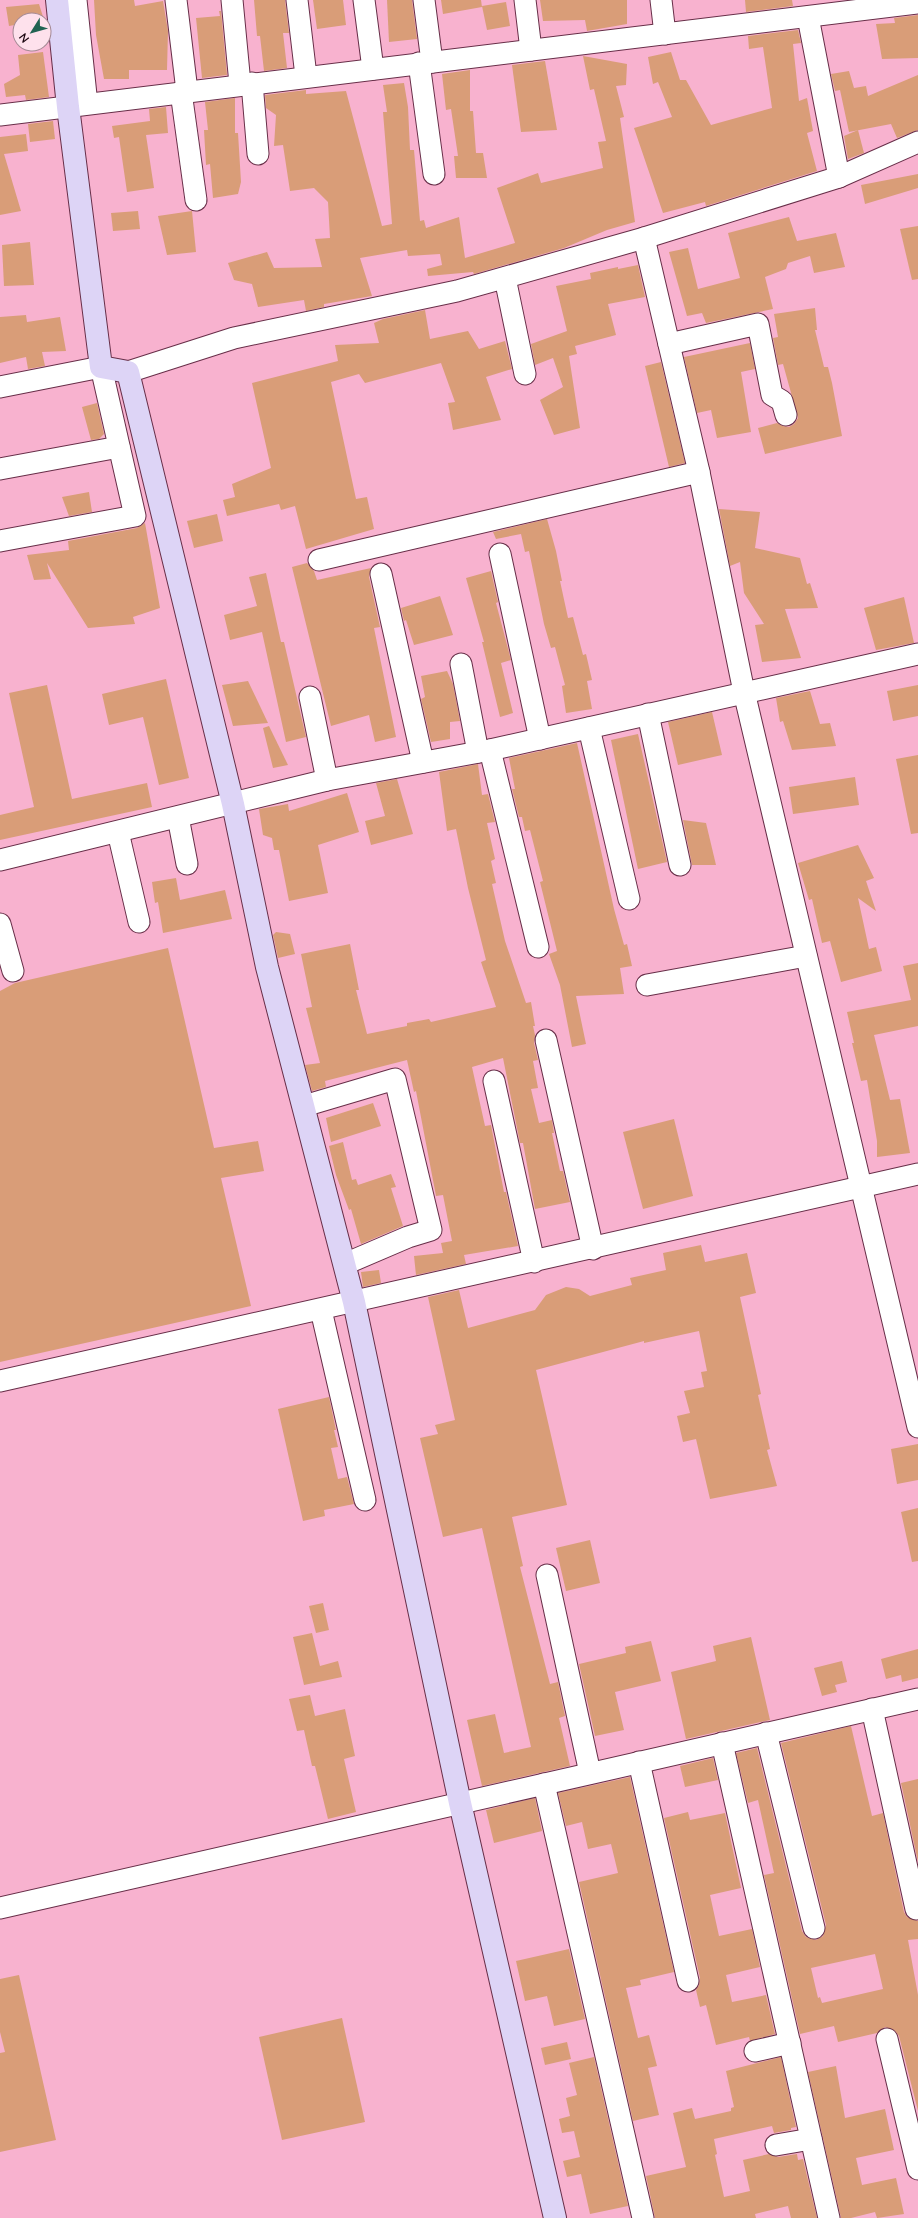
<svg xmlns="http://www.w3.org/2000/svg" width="918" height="2218" font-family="Lato,sans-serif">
  <rect width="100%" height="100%" fill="#f8b2cf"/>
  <!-- building -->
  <g fill="#d99d78" fill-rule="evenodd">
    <polygon points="94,0 134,0 135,6 163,1 168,31 167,70 129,70 129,79 104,79 96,35"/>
    <polygon points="254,0 285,0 289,33 283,33 287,68 264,71 260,36 257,36"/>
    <polygon points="313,0 343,0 346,25 317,29"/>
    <polygon points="387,0 412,0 417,39 389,42"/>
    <polygon points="441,0 481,0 482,7 443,14"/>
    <polygon points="540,0 627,0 627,24 587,31 585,20 543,21"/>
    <polygon points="745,0 792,0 793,6 746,12"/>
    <polygon points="506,2 510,26 487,30 482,6"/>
    <polygon points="39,4 44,20 20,20 20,24 9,26 6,7"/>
    <polygon points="219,11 221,11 227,75 202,78 196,18 220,16"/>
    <polygon points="918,15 918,58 882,59 876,24 895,23 894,18"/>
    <polygon points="798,30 801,43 793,44 799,101 807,98 813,131 807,133 817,171 706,206 705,202 663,213 634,128 672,117 658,82 653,84 648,57 671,52 680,80 686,80 711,125 772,108 763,47 749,49 748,36"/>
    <polygon points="43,52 49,97 26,100 25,95 6,97 4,84 20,75 18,55"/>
    <polygon points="583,56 627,64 626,85 616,86 624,117 620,118 635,222 607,230 564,248 474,274 473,272 428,276 427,269 442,265 440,254 408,256 407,250 360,258 372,296 324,304 324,307 306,311 304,300 258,307 252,284 234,280 228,263 267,252 274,268 322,267 315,239 330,238 328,202 314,188 290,191 283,145 274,146 276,115 266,108 265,95 306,90 306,94 346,91 382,226 392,224 383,112 387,112 383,85 404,83 408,107 410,150 414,150 420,221 424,220 426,228 459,217 465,258 515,243 497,188 538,173 541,183 603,168 598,142 606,141 594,89 590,90"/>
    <polygon points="545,61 557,130 521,132 512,65"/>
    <polygon points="470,70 470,111 473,111 476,153 483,153 487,178 456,178 454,156 458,156 451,109 446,110 442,74"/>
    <polygon points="849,71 854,88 866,86 868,96 918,75 918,130 897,138 891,124 849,132 840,90 835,91 831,74"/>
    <polygon points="235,98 235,133 238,133 241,182 238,194 213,198 210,164 206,165 204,130 208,130 205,102"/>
    <polygon points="166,107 168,133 146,135 154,188 127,192 119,137 114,138 112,126 150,121 149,109"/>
    <polygon points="53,121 55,139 30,142 28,124"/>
    <polygon points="858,130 864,153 848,159 844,136"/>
    <polygon points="26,134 28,151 4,154 21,211 0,215 0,137"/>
    <polygon points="918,174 918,188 865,204 861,185"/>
    <polygon points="138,211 140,229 113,231 111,213"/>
    <polygon points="192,211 196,252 167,255 158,216"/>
    <polygon points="789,217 797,241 836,233 845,267 814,273 810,256 788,263 786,269 765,277 773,309 706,323 702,313 687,316 669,252 688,248 698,289 740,278 728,233"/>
    <polygon points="918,226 918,279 912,280 900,229"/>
    <polygon points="30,242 34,285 4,286 2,245"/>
    <polygon points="638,265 645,297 608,304 616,335 575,346 577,354 569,356 580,428 554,435 540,400 563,387 553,358 535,365 531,344 567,331 556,286 591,279 590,273 618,267 618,269"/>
    <polygon points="815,308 817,330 815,330 824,367 828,367 832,383 842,436 765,454 758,428 777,423 783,426 789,427 794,424 798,418 783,364 778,365 773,338 778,337 774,314"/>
    <polygon points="425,310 430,339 468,331 479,349 505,341 512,369 486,377 501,420 453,430 448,403 455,402 441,363 365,383 359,374 331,382 356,499 367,497 374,529 306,549 295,506 281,510 279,504 227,516 223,500 235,497 232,484 271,468 252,383 338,361 335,345 379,343 374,323 383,319"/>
    <polygon points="26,315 27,322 60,317 66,351 42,352 45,366 28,369 26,357 0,363 0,317"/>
    <polygon points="750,343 755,369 741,372 751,432 717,438 711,410 697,413 684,357"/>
    <polygon points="661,362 685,463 669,467 645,366"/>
    <polygon points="97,403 104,434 99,439 91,440 82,407"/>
    <polygon points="89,492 92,512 69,516 62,497"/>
    <polygon points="719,509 760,512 755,548 800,558 807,584 810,583 818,608 785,609 801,658 762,662 755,625 764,624 744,593 740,562 730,566"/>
    <polygon points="217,514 223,541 194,548 187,521"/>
    <polygon points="547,519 556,551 562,581 560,581 568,618 573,617 583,655 586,654 592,680 587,681 592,709 566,713 562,686 565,685 555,647 551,648 544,624 529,551 525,552 521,534 496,539 493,532"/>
    <polygon points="145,523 160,608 133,617 135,624 88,628 47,563 51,579 34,580 27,555 69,550 68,541 137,528"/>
    <polygon points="307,563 314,571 317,580 371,568 369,577 380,627 374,628 396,737 375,742 369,715 331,726 292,567"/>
    <polygon points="491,571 498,602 496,603 511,660 501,663 513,713 500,717 482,642 484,642 466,578"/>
    <polygon points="266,573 281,642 284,642 306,737 286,742 262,632 230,640 224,615 257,606 249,577"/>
    <polygon points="440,596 453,635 414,645 406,620 404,621 401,608"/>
    <polygon points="904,597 914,643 876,650 864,608"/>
    <polygon points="447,671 453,684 460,721 450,722 450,739 431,742 421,699 425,697 421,676"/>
    <polygon points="166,679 189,778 159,785 143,717 109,725 102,694"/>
    <polygon points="248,681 268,723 233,726 222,685"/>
    <polygon points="47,685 72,799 147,783 152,807 0,840 0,815 34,807 9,693"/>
    <polygon points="918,685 918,716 893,721 887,691"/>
    <polygon points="810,691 820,724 830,723 836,746 792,750 783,721 780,722 776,698"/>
    <polygon points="712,712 722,755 678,765 668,722"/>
    <polygon points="269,726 288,765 273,768 263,728"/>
    <polygon points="638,734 667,862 638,869 611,740"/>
    <polygon points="577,743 614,909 624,945 627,944 632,966 620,968 624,994 576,996 586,1044 572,1047 560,985 549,954 557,951 540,882 543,881 530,830 525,831 522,817 519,817 512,789 515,789 509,758"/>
    <polygon points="918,755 918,833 911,834 896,759"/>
    <polygon points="478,764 482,795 488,794 495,822 487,823 495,859 491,861 496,883 492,884 505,941 526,1003 531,1002 535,1026 533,1026 535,1035 534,1043 538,1060 533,1061 538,1088 531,1089 539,1123 552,1120 554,1133 552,1133 560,1171 563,1171 570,1202 535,1209 523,1143 520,1143 503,1058 472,1067 485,1126 491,1125 504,1192 506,1192 518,1246 464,1255 466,1264 416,1275 414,1256 443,1253 441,1243 452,1241 443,1195 436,1196 416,1091 414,1092 407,1060 325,1081 326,1087 312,1091 305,1065 320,1063 306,1008 312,1007 301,954 350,944 359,990 356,990 367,1034 407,1026 407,1023 429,1019 431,1022 496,1007 481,962 486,960 468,888 456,829 447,831 439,772"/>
    <polygon points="855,777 859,805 793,814 789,787"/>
    <polygon points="397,779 413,834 371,845 365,821 385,816 376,783"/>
    <polygon points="347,793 359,832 318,845 328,893 289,901 279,850 274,850 272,838 263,835 259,809 288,804 289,811"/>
    <polygon points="683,820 706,823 716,865 692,865"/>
    <polygon points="858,845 874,878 866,881 876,911 858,898 869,949 876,947 882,971 841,982 830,941 822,943 812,899 809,900 798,863"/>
    <polygon points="176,878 180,900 225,890 232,919 163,933 158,902 155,903 152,882"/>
    <polygon points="276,932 290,934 295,954 278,958 273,935"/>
    <polygon points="168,948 214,1148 258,1141 264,1171 221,1178 251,1306 0,1362 0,991 15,983"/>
    <polygon points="918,963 918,1026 874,1035 890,1100 900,1099 910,1153 877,1157 877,1141 867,1080 861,1081 852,1043 854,1043 847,1012 911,1000 903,966"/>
    <polygon points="373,1103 381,1126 331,1142 326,1118"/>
    <polygon points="674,1119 693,1196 643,1209 623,1132"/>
    <polygon points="343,1142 352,1180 356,1179 358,1185 391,1174 396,1187 391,1188 403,1226 361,1244 351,1209 349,1210 336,1175 329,1146"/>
    <polygon points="701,1245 705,1262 747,1253 756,1293 740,1297 761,1394 758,1395 770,1449 767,1450 777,1486 710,1499 696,1439 683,1442 677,1416 690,1413 684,1391 704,1387 701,1372 707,1371 699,1331 644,1343 644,1341 536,1370 567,1505 512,1517 523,1566 520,1567 550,1684 558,1682 565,1716 559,1718 570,1766 482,1786 467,1720 495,1714 504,1753 531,1747 482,1528 443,1537 420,1438 438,1434 435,1425 455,1420 428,1297 459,1290 468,1328 535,1310 546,1295 566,1287 579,1289 590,1296 632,1285 630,1278 666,1270 663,1253"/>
    <polygon points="379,1270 381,1283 363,1287 361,1272"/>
    <polygon points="329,1397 336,1430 334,1430 338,1447 331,1448 338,1479 347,1477 354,1504 324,1510 325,1516 303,1521 278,1409"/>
    <polygon points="918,1444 918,1480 897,1484 891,1449"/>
    <polygon points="918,1508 918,1561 912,1562 901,1512"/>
    <polygon points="590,1540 600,1583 566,1591 556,1548"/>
    <polygon points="323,1603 329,1630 316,1633 309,1606"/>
    <polygon points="312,1633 320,1666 338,1661 342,1677 304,1685 293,1637"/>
    <polygon points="751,1637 770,1720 686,1739 671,1672 716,1661 713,1646"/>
    <polygon points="651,1641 661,1681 615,1692 624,1730 595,1736 579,1664 626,1653 625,1647"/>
    <polygon points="918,1649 918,1678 902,1682 901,1675 886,1679 881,1659"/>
    <polygon points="842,1661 847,1682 835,1685 837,1692 822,1696 814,1668"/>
    <polygon points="310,1695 315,1716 345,1709 355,1756 344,1759 356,1812 328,1819 315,1766 312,1766 304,1730 297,1731 289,1699"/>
    <path d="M851,1726l21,90 11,-3 21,99 3,5 11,4v18l-10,1 10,55v116l-19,-75 -4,-5 -10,-4 -8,6 -39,9 -4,-16 -34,8 -36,-159 10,-2 -16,-73 -10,3 -12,-50 21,-5 45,183 4,6 10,3 7,-4 3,-11 -45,-182zM875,1954l8,35 -61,14 -2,-6 -2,1 -7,-30z"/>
    <polygon points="713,1758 718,1780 685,1787 680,1766"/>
    <polygon points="630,1777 674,1972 640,1980 641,1985 626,1988 638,2038 649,2035 657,2066 648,2068 659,2115 633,2121 579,1882 618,1873 611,1844 588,1849 582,1822 566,1826 558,1793"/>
    <polygon points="918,1779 918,1862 901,1783"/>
    <polygon points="535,1798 542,1831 494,1843 486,1810"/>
    <polygon points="688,1812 690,1820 725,1813 741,1888 710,1895 719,1936 752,1929 760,1967 726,1975 732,2002 766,1995 775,2034 750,2041 749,2037 716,2045 706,2005 700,2007 696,1990 699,1985 700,1978 664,1818"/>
    <polygon points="569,1949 585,2019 554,2026 547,1996 525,2001 516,1961"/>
    <polygon points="19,1975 56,2140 0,2152 0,2053 5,2052 0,2032 0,1979"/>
    <polygon points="342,2018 365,2122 282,2140 259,2037"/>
    <polygon points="567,2042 571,2059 545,2065 541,2048"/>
    <polygon points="594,2057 628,2206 590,2214 581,2174 567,2177 563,2161 580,2157 574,2131 562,2133 559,2119 570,2116 566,2098 577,2095 569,2063"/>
    <polygon points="781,2057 796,2127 791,2128 791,2130 774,2133 772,2126 714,2139 717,2154 715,2155 724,2197 750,2191 743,2160 769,2154 778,2157 797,2154 798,2160 803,2159 817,2218 791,2218 788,2206 755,2214 756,2218 655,2218 646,2176 686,2167 673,2113 692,2108 695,2119 731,2111 731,2108 734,2107 726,2071"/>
    <polygon points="836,2066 845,2118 885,2109 894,2150 856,2158 862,2185 896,2178 904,2214 877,2218 875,2212 851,2218 841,2218 808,2072"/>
  </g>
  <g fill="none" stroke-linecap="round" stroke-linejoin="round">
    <!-- street casing -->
    <g stroke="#672e48" stroke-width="23">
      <g id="street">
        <polyline points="76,0 86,95"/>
        <polyline points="176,0 187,91"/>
        <polyline points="232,0 240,84"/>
        <polyline points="297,0 306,76"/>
        <polyline points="364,0 373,69"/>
        <polyline points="424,0 432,62"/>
        <polyline points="525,0 531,50"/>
        <polyline points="661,0 665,34"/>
        <polyline points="808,17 839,177"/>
        <polyline points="419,63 434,174"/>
        <polyline points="252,83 258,154"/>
        <polyline points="181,92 196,200"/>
        <polyline points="0,115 918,3"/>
        <polyline points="644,238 699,472 744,692 918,1427"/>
        <polyline points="505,278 525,374"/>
        <polyline points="669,344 758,324 772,395 782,401 786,415"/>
        <polyline points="128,372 234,338 457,291 644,238 839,177 918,142"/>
        <polyline points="0,387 101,367 135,516 0,541"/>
        <polyline points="0,469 119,447"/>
        <polyline points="500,554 540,739"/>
        <polyline points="319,560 699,472"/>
        <polyline points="381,574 423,762"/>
        <polyline points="461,664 478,752"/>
        <polyline points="310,697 327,780"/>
        <polyline points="648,714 680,865"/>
        <polyline points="589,728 629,899"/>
        <polyline points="490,750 538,947"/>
        <polyline points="178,817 187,864"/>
        <polyline points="118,832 139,922"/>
        <polyline points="0,860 327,780 490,750 918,654"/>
        <polyline points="0,924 13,971"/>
        <polyline points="647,985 806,956"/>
        <polyline points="546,1040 593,1249"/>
        <polyline points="494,1081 534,1262"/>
        <polyline points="304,1106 395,1079 431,1230 408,1237 345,1264"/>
        <polyline points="321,1310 365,1500"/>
        <polyline points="0,1381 918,1174"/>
        <polyline points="547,1575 590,1773"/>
        <polyline points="872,1709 916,1909"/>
        <polyline points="766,1733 814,1928"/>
        <polyline points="722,1743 829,2218"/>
        <polyline points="639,1762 688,1981"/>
        <polyline points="544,1784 643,2218"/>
        <polyline points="0,1908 918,1699"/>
        <polyline points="887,2039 918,2169"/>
        <polyline points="755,2051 790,2043"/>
        <polyline points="776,2145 811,2139"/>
      </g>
    </g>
    <!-- secondary casing -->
    <g stroke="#672e48" stroke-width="24">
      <polyline id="secondary" points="57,0 68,107 101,367 128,372 233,804 267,967 354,1302 460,1803 555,2218"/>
    </g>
    <!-- street -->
    <use href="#street" stroke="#fff" stroke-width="21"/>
    <!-- secondary -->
    <use href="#secondary" stroke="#ddd4f6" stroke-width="22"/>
  </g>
  <!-- north arrow -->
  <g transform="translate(32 32) rotate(233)"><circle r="19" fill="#fee1ec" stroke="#a48994"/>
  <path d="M0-3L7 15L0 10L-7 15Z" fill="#216352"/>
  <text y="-6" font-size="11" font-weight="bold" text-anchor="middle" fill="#1c0610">N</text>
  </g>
</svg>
